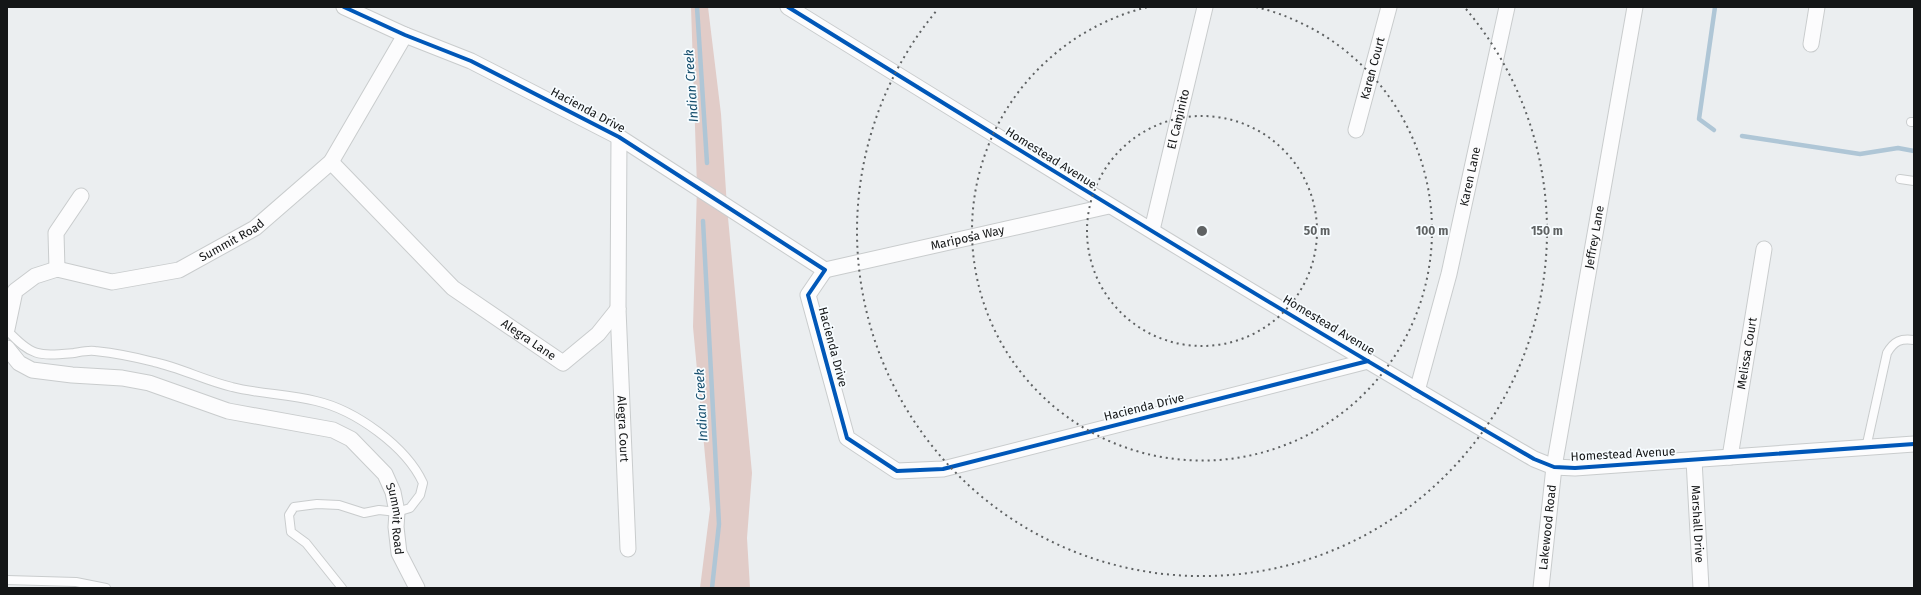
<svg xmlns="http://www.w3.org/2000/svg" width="1921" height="595" font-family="'Fira Sans',sans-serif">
  <rect width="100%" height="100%" fill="#ebeef0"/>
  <!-- forest -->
  <polygon fill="#e1ccc8" points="691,7 708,7 721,114 727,207 752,473 747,538 750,588 700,588 710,509 693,327 697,187"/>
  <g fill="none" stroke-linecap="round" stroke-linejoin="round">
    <!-- stream -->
    <g stroke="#afc6d6" stroke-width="4.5">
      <polyline points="697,7 707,163"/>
      <polyline points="1714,130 1699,119 1715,7"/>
      <polyline points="1742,136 1860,154 1898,148 1914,151"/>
      <polyline points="703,221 719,524 712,588"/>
    </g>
    <!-- service casing -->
    <g stroke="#c9cccd" stroke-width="10">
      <g id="service">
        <polyline points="1911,122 1914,122"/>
        <polyline points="1900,179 1914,181"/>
        <path d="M7,330c25,27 31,26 67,23 6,-1 14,-3 21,-2 19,2 40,6 59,11 27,6 52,19 78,25 27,7 56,7 84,14 39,9 90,45 107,82l-3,12 -10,13 -13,4 -18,-2 -15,3 -25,-8 -22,-1 -23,3 -5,8 2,17 15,11 36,45"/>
        <path d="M1866,448l21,-95c7,-12 14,-15 27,-13"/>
        <polyline points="7,580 76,582 106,588"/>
      </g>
    </g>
    <!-- minor casing -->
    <g stroke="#c9cccd" stroke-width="17">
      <g id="minor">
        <polyline points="344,7 405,35 471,61 619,137 825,270 808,295 847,438 897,471 943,469 1368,361"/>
        <path d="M788,7c247,153 495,306 746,452l20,8 21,1 339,-24"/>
        <polyline points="1811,44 1817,7"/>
        <path id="s1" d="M1356,130l33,-123"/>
        <path id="s2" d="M619,137l-1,172 10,240"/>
        <path id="s3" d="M331,162l122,126 110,75 35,-29 20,-25"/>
        <path id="s4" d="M1152,230l53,-223"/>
        <polyline points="57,269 56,233 81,196"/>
        <path id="s5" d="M825,270l284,-64"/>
        <path id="s6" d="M7,329l8,-38 20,-15 22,-7 55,13 67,-12 76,-42 76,-66 74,-127"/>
        <path id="s7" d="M7,348l12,15 13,7 40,5 50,3 27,5 79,28 105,19 18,9 34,35 8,18 4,20 -1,15 3,26 18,35"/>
        <path id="s8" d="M1417,391l32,-117 58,-267"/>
        <path id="s9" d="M1730,457l34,-208"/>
        <path id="s10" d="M1694,460l7,128"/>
        <path id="s11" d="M1541,588l13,-121 81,-460"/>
      </g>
    </g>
    <!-- service -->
    <use href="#service" stroke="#fcfcfd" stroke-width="8"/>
    <!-- minor -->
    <use href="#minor" stroke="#fcfcfd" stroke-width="15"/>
    <!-- cycleway casing -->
    <g stroke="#f7fcff" stroke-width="6">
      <g id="cycleway">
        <polyline points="344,7 405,35 471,61 619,137 825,270 808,295 847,438 897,471 943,469 1368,361"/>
        <path d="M788,7c247,153 495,306 746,452l20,8 21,1 339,-24"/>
      </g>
    </g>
    <!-- cycleway -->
    <use href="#cycleway" stroke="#0057b8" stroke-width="4"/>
  </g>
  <!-- distance rings -->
  <g fill="none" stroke="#5f6263" stroke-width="2" stroke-dasharray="2 4">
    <circle cx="1202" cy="231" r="115"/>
    <path d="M1256 7A230 230 0 1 1 1148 7"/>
    <path d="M1466 9A345 345 0 1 1 938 9"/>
  </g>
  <g text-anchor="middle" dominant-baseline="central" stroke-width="3.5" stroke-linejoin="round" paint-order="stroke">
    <!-- street labels -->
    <g font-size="12" fill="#141617" stroke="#f7fcff">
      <text stroke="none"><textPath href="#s1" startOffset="64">Karen Court</textPath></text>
      <text transform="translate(588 110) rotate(28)">Hacienda Drive</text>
      <text stroke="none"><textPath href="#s4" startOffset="114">El Caminito</textPath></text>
      <text transform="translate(1051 158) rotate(32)">Homestead Avenue</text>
      <text stroke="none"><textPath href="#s8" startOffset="221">Karen Lane</textPath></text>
      <text stroke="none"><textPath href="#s11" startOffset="355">Jeffrey Lane</textPath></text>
      <text stroke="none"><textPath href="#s5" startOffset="146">Mariposa Way</textPath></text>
      <text stroke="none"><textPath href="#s6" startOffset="272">Summit Road</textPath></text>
      <text transform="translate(1329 325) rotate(31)">Homestead Avenue</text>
      <text stroke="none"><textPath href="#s3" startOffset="267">Alegra Lane</textPath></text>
      <text transform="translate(833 347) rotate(75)">Hacienda Drive</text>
      <text stroke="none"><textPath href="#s9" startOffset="105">Melissa Court</textPath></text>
      <text transform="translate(1144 407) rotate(-14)">Hacienda Drive</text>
      <text stroke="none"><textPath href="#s2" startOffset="292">Alegra Court</textPath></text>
      <text transform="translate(1623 454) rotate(-3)">Homestead Avenue</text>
      <text stroke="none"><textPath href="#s7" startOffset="458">Summit Road</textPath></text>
      <text stroke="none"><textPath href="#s10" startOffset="64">Marshall Drive</textPath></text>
      <text stroke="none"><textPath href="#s11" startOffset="61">Lakewood Road</textPath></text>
    </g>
    <!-- water labels -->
    <g font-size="13" font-style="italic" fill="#174f6e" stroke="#f7fcff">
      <text transform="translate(691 86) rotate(-94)">Indian Creek</text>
      <text transform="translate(701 405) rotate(-93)">Indian Creek</text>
    </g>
  </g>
  <circle cx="1202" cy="231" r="6" fill="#5f6263" stroke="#f7fcff" stroke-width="2"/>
  <g font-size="12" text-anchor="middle" font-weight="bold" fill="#5f6263" stroke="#f7fcff" stroke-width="3.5" stroke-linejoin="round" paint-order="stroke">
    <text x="1317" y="235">50 m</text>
    <text x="1432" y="235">100 m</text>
    <text x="1547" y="235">150 m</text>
  </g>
  <!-- border -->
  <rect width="1921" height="595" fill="none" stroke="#141617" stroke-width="16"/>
</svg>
